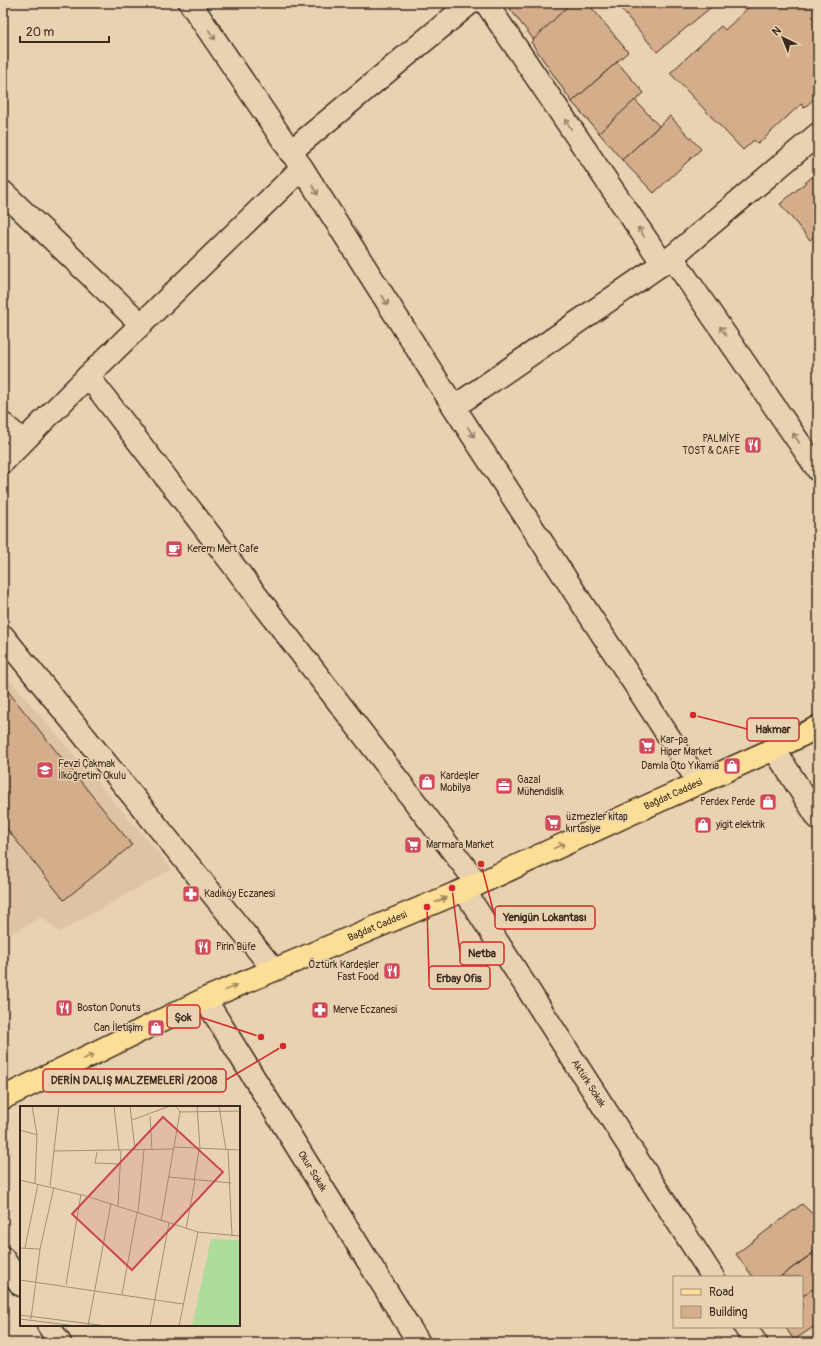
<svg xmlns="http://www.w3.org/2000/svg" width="821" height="1346" font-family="Pangolin,sans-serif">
  <rect width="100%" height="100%" fill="#e8d2b1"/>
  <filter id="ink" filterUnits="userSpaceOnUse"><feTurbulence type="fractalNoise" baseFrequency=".025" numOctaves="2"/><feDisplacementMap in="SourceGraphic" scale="8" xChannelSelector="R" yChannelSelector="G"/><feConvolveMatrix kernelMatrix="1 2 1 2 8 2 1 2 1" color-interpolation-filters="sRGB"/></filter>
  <g filter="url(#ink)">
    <!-- built -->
    <polygon fill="#dfc4a3" points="3,672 172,869 59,932 42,917 3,938"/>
    <!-- building -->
    <g fill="#d4ad8b" stroke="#3b2a1e">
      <polygon points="517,3 571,3 534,40 510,9"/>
      <polygon points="571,3 588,3 628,52 572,102 531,42"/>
      <polygon points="616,3 716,3 657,52"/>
      <polygon points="753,3 818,3 818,95 804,108 801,104 758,144 754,140 743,150 670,73 721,26 725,30"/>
      <polygon points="617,62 644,93 599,133 572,102"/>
      <polygon points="635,100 659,126 622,160 599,133"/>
      <polygon points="670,116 701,149 654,193 622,160"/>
      <polygon points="818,172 818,239 815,236 810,240 780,204"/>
      <polygon points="6,689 132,845 64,900 3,824 3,691"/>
      <polygon points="802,1204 818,1219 818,1249 780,1277 753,1277 736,1254"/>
      <polygon points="812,1254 818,1261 818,1285 802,1297 802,1277 780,1277"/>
      <polygon points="818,1285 818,1324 794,1340 785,1327 802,1327 802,1297"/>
    </g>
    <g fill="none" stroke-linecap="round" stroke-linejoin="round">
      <!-- minor casing -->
      <g stroke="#3b2a1e" stroke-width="25">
        <g id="minor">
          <polyline points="190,3 302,168 454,407 699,783"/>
          <polyline points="486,3 663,264"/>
          <polyline points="290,152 470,3"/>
          <polyline points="3,192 141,324"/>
          <polyline points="672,257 818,470"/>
          <polyline points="88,376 478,884"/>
          <polyline points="454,407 672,257 818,134"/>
          <polyline points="3,424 23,441"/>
          <polyline points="3,462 88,376 302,168"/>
          <polyline points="3,636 274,970"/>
          <polyline points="774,749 818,818"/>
          <path id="s1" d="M464,890l249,387"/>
          <path id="s2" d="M205,999l214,344"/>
          <polyline points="3,1258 21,1285"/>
          <polyline points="48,1325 60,1343"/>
          <polyline points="745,1327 756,1343"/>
        </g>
      </g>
      <!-- primary casing -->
      <g stroke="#3b2a1e" stroke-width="25">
        <g id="primary">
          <path id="s3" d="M3,1098l202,-99 273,-115 154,-71 142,-64 44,-22"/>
        </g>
      </g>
      <!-- minor -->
      <use href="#minor" stroke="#e8d2b1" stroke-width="22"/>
      <!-- primary -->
      <use href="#primary" stroke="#fdde96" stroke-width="22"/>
    </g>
    <!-- one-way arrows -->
    <defs><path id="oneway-shaft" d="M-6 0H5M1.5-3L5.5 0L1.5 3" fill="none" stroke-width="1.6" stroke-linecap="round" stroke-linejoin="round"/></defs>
    <g stroke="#927e68">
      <use href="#oneway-shaft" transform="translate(212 35) rotate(56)"/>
      <use href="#oneway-shaft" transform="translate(568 124) rotate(-124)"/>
      <use href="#oneway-shaft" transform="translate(315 190) rotate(58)"/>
      <use href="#oneway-shaft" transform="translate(641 232) rotate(-124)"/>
      <use href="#oneway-shaft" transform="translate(385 300) rotate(57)"/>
      <use href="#oneway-shaft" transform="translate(723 331) rotate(-124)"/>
      <use href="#oneway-shaft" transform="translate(471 432) rotate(57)"/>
      <use href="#oneway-shaft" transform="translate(796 438) rotate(-124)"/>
    </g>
    <g stroke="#9c845a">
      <use href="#oneway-shaft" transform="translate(559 846) rotate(-25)"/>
      <use href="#oneway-shaft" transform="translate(441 900) rotate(-23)"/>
      <use href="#oneway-shaft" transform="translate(231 988) rotate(-23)"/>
      <use href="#oneway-shaft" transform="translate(88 1057) rotate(-26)"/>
    </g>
  </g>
  <!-- icons -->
  <defs>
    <g id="restaurant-square" transform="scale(0.9)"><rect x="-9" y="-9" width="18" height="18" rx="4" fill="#d1495b" stroke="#e8d2b1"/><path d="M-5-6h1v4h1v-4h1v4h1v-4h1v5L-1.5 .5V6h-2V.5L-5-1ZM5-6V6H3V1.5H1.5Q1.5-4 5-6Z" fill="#fff"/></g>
    <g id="cafe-square" transform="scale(0.9)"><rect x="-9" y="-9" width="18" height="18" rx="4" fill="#d1495b" stroke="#e8d2b1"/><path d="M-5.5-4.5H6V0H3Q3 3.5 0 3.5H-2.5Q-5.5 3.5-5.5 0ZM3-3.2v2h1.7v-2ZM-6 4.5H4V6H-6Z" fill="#fff"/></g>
    <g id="supermarket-square" transform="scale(0.9)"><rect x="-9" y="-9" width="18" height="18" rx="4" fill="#d1495b" stroke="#e8d2b1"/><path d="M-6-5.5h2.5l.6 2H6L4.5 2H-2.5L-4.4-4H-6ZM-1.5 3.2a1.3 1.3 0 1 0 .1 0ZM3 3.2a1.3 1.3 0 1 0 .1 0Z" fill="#fff"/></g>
    <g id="shop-square" transform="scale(0.9)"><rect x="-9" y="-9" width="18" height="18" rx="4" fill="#d1495b" stroke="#e8d2b1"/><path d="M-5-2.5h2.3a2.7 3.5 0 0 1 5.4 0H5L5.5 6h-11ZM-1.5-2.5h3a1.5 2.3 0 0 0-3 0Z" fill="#fff"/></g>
    <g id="school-square" transform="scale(0.9)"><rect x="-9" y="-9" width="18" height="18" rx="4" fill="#d1495b" stroke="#e8d2b1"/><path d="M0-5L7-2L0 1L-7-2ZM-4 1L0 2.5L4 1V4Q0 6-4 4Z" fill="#fff"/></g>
    <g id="office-square" transform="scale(0.9)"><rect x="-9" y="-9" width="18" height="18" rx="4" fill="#d1495b" stroke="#e8d2b1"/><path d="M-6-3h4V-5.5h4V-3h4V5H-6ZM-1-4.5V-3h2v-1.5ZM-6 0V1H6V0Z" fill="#fff"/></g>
    <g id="pharmacy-square" transform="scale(0.9)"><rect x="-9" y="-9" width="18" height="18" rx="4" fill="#d1495b" stroke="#e8d2b1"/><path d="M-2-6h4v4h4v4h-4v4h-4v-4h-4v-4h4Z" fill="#fff"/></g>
  </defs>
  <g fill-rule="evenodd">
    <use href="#restaurant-square" x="753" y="445"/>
    <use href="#cafe-square" x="174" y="549"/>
    <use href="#supermarket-square" x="647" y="746"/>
    <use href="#shop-square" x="732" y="766"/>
    <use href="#school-square" x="45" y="770"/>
    <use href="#shop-square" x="427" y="782"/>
    <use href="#office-square" x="504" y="786"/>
    <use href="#shop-square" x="768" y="802"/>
    <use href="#supermarket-square" x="553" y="823"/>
    <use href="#shop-square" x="703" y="825"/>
    <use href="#supermarket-square" x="413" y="845"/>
    <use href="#pharmacy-square" x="191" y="894"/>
    <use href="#restaurant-square" x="203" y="947"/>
    <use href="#restaurant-square" x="392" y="971"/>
    <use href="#restaurant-square" x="64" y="1008"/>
    <use href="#pharmacy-square" x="320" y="1010"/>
    <use href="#shop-square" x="156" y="1028"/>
  </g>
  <g text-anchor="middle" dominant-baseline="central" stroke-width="3" stroke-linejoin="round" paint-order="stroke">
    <!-- poi labels -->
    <g font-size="10" fill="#3b2a1e" stroke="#e8d2b1" text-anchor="start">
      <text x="740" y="439" text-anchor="end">PALMİYE<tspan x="740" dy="12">TOST &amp; CAFE</tspan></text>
      <text x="187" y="549">Kerem Mert Cafe</text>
      <text x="660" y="740">Kar-pa<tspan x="660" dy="12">Hiper Market</tspan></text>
      <text x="58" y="764">Fevzi Çakmak<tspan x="58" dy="12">İlköğretim Okulu</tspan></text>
      <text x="719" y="766" text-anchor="end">Damla Oto Yıkama</text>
      <text x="440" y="776">Kardeşler<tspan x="440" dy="12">Mobilya</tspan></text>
      <text x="517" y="780">Gazal<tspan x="517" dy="12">Mühendislik</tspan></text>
      <text x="755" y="802" text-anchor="end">Perdex Perde</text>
      <text x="566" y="817">üzmezler kitap<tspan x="566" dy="12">kırtasiye</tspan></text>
      <text x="716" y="825">yigit elektrik</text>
      <text x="426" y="845">Marmara Market</text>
      <text x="204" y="894">Kadıköy Eczanesi</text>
      <text x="216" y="947">Pirin Büfe</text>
      <text x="379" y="965" text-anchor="end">Öztürk Kardeşler<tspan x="379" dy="12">Fast Food</tspan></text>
      <text x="77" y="1008">Boston Donuts</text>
      <text x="333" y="1010">Merve Eczanesi</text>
      <text x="143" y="1028" text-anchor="end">Can İletişim</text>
    </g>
    <!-- street labels -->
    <g font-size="10" fill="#3b2a1e" stroke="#e8d2b1">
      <text stroke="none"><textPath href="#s3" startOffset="736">Bağdat Caddesi</textPath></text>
      <text stroke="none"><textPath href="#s3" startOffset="412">Bağdat Caddesi</textPath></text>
      <text stroke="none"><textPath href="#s1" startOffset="230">Aktürk Sokak</textPath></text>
      <text stroke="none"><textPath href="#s2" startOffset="203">Okur Sokak</textPath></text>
    </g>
  </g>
  <!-- overview -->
  <g transform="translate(20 1106)">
    <rect width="220" height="220" fill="#e8d2b1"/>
    <path d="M191,133l29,1v86h-48z" fill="#addc9c"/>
    <path fill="none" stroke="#a38f76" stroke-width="1" d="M12,0l5,29M94,0l5,45M110,0l5,44M177,0l3,43M199,0l7,44M160,6l60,-1M130,10l2,34M112,14l38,-14M0,24l17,5 -2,48M154,41l66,3M208,44l4,86M34,45l120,-2M77,46l-2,11 26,1M149,71l62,6M0,74l66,16 112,36 42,4M174,75l5,-32M30,80l9,-80M98,100l3,-55M118,107l6,-63M141,115l19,-109 -4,-6M166,123l9,-48M0,142l20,1M5,142l13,-64M0,174l163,24M46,179l15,-91M102,188l15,-81M0,209l87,11M0,213l56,7M11,213l9,-70 14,-62M68,220l23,-123M130,220l19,-103M159,220l19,-94"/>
    <path fill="#ca4758" fill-opacity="0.15" stroke="#ca4758" stroke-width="2" d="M143,11l60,55 -91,98 -60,-56z"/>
    <rect width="220" height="220" fill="none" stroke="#3b2a1e" stroke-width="2"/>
  </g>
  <!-- callouts -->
  <path fill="none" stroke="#d62828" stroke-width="1.5" d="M693 715L747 729M481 864L495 917M452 888L460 953M427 907L429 978M261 1037L200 1017M283 1046L226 1080"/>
  <g fill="#d62828" stroke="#e8d2b1" stroke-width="1.5">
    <circle cx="693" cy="715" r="4"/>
    <circle cx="481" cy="864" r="4"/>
    <circle cx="452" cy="888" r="4"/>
    <circle cx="427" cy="907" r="4"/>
    <circle cx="261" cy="1037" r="4"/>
    <circle cx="283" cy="1046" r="4"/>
  </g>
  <g fill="#e8d2b1" stroke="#d62828" stroke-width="1.5">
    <rect x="747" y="718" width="52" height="23" rx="4"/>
    <rect x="495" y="906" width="100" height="23" rx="4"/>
    <rect x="460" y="942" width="44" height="23" rx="4"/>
    <rect x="429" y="966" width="61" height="23" rx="4"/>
    <rect x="167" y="1005" width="33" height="23" rx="4"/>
    <rect x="43" y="1069" width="183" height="23" rx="4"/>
  </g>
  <g font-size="11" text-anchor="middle" font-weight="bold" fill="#3b2a1e">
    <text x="773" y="733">Hakmar</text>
    <text x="545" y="921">Yenigün Lokantası</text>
    <text x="482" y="957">Netba</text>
    <text x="459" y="982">Erbay Ofis</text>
    <text x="183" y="1021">Şok</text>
    <text x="134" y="1084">DERİN DALIŞ MALZEMELERİ /2008</text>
  </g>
  <!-- margin -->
  <rect width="821" height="1346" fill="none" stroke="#e8d2b1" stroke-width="16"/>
  <rect x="8" y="8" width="805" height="1330" fill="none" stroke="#3b2a1e" stroke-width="1.5" filter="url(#ink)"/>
  <!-- legend -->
  <rect x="673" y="1276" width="130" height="52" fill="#e8d2b1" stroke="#a38f76"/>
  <rect x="681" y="1289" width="20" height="6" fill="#fdde96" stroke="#a38f76"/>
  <text x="709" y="1296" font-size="12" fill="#3b2a1e">Road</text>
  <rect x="681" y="1306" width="20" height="12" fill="#d4ad8b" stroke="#a38f76"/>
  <text x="709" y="1316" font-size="12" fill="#3b2a1e">Building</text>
  <!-- north arrow -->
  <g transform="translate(783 38) rotate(317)" stroke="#e8d2b1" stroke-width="3" paint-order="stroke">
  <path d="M0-3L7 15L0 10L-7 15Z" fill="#3b2a1e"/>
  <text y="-6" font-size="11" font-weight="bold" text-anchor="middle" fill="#3b2a1e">N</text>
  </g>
  <!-- scale -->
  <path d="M20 36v6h89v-6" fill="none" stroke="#3b2a1e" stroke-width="2"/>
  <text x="26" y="36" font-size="12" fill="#3b2a1e" stroke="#e8d2b1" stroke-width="3" paint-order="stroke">20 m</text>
</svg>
